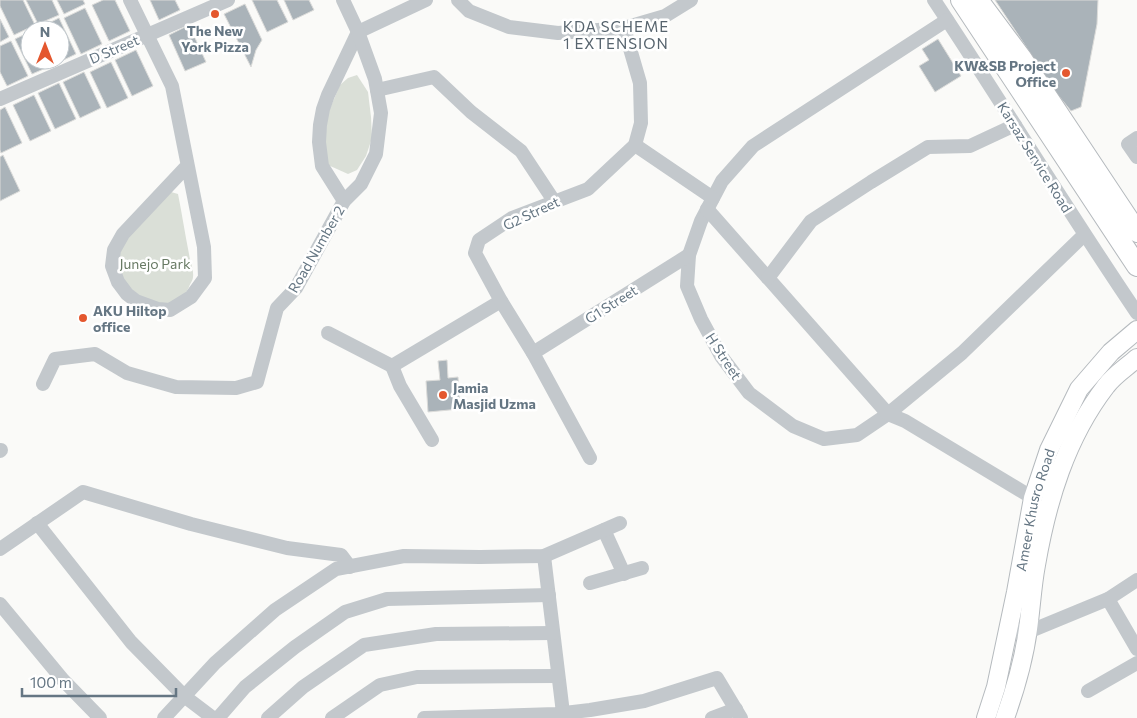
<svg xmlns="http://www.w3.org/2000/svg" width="1137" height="718" font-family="Commissioner,sans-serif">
  <rect width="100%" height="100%" fill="#fafaf8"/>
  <!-- green -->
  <g fill="#dadfd7">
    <polygon points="357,75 368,92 371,117 372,138 366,156 357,170 348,174 328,165 324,147 328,113 340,85 348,78"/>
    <path d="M171,192l7,2c4,20 7,40 11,60 1,7 5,16 4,23 0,3 -3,7 -4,10 -18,40 -85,-1 -69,-39 8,-19 37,-42 51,-56z"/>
  </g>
  <!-- building -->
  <g fill="#aab3b9" stroke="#dcdcda">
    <polygon points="0,0 23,0 35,25 14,35 0,6"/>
    <polygon points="26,0 52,0 59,15 38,24"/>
    <polygon points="57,0 83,0 85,4 64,14"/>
    <polygon points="103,0 115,0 130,31 109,41 92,5"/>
    <polygon points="150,0 175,0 180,10 159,20"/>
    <polygon points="252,0 277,0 288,22 267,32"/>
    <polygon points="284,0 309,0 314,10 293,20"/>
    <polygon points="995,0 1098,0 1097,24 1081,107 1071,111 1058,95"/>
    <polygon points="245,4 262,40 256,50 251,67 224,14"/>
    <polygon points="85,8 102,44 81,54 64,18"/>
    <polygon points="59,18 76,54 55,64 54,60 60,60 60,30 39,30 39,28"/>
    <polygon points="0,19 9,37 0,42"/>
    <polygon points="189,25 206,62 185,71 169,35"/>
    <polygon points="30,32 30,60 51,60 53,65 32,74 15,39"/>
    <polygon points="938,39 961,76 935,92 919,66 929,60 922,49"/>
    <polygon points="11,41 28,76 7,86 0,72 0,46"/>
    <polygon points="136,50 153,86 132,96 115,60"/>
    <polygon points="111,62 128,98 107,108 90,72"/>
    <polygon points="84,72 101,108 80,118 63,82"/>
    <polygon points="59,83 76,119 55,129 38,93"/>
    <polygon points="34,95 51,131 30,141 13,105"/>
    <polygon points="5,107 22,143 1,153 0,150 0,110"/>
    <polygon points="3,155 20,191 0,201 0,157"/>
    <polygon points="447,360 448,378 458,377 460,409 428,412 426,381 440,380 438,361"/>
  </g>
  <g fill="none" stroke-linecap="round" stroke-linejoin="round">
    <!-- major casing -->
    <g stroke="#b5babe" stroke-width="20">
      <g id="major">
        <path id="s1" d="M986,718l10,-31 20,-95 17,-94 16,-48 30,-61 32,-37 26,-22"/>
        <path d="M1005,718c10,-28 19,-59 23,-89 3,-21 4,-43 8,-64 11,-64 30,-127 70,-179 8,-11 21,-19 31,-28"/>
      </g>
    </g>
    <!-- highway casing -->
    <g stroke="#b4b9bd" stroke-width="22">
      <g id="highway">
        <polyline points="961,0 1137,266"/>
        <polyline points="978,0 1022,59 1137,232"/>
      </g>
    </g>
    <!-- minor -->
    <g stroke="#c3c8cc" stroke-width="14">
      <polyline points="130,0 172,86 204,247 205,278 191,297 170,310 158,309 136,301 127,294 118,282 112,266 114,250 123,234 187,166"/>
      <polyline points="458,0 469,11 509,27 558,33 624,28 665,16 691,0"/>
      <path d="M934,0c69,104 133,210 203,313"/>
      <polyline points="947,20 753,146 722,181 701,221 689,255 687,286 701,319 721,356 749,393 793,426 824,439 857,435 888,414 962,353 1084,235"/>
      <polyline points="377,90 434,77 471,112 521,151 554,201"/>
      <polyline points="0,99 228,0"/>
      <polyline points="1137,138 1128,144 1137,157"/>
      <polyline points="635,145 713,198"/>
      <polyline points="344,201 322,166 319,142 320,125 323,109 328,95 358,32 426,0"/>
      <polyline points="707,209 888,414 905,421 1033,498 1041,500"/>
      <polyline points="768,278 811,221 871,182 928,147 970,146 1015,125"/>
      <polyline points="328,333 392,366"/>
      <polyline points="533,353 689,255"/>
      <polyline points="43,384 55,359 95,354 127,373 176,387 236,388 257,382 277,308 296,288 344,201 361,184 376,154 381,113 375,79 358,32 343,0"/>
      <polyline points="432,440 400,386 392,366 501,301"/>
      <polyline points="0,451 1,450"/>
      <polyline points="590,458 533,353 501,301 475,253 479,240 512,218 588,189 635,145 641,123 640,83 624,28"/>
      <polyline points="37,523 131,642 184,696 213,718"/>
      <polyline points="604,530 624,574"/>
      <polyline points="0,549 83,492 191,524 287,548 341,555 350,567"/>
      <polyline points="544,556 563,713"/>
      <polyline points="590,583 642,568"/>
      <polyline points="1108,599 1137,649"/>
      <polyline points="0,604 63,680 100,718"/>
      <polyline points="1007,629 1028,632 1108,599 1137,580"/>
      <polyline points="1088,691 1137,663"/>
      <polyline points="164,718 215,663 275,610 336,569 404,556 480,557 544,556 620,523"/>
      <polyline points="218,718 245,687 295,647 345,612 387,599 549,595"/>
      <polyline points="268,718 303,687 364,645 436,634 553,633"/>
      <polyline points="332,718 380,685 417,677 558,676"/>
      <polyline points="424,718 556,714 590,710 644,701 717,678 741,718"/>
      <polyline points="712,718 736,709"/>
    </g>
    <!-- major -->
    <use href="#major" stroke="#fff" stroke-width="18"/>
    <!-- highway -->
    <use href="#highway" stroke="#fff" stroke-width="20"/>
  </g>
  <!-- markers -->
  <g fill="#e4572e" stroke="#fff" stroke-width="2">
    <circle cx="215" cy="14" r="5"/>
    <circle cx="1066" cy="73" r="5"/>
    <circle cx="83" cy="318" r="5"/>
    <circle cx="443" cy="395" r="5"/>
  </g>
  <g text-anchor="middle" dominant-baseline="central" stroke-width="5" stroke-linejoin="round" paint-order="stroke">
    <!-- poi labels -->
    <g font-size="14" font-weight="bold" fill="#657683" stroke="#fff" text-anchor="start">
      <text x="215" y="30" text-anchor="middle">The New<tspan x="215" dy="16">York Pizza</tspan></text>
      <text x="1056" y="65" text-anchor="end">KW&amp;SB Project<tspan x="1056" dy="16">Office</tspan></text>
      <text x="93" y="310">AKU Hiltop<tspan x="93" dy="16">office</tspan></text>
      <text x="453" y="387">Jamia<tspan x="453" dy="16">Masjid Uzma</tspan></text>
    </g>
    <!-- street labels -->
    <g font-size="14" fill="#657683" stroke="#fff">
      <text transform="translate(114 49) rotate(-23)">D Street</text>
      <text transform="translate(1035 157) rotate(58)">Karsaz Service Road</text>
      <text transform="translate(531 213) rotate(-25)">G2 Street</text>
      <text transform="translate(316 249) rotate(-60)">Road Number 2</text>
      <text transform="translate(611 304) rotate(-32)">G1 Street</text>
      <text transform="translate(724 356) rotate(57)">H Street</text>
      <text stroke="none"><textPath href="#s1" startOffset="214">Ameer Khusro Road</textPath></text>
    </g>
    <!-- park labels -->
    <g font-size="14" fill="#687a64" stroke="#fff">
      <text x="155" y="263">Junejo Park</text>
    </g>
    <!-- neighbourhood labels -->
    <g font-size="15" letter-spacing="1" fill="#57646e" stroke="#fff">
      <text x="616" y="26">KDA SCHEME<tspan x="616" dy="17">1 EXTENSION</tspan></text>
    </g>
  </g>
  <!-- north arrow -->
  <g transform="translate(45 45)"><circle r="24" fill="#ffffff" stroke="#c1c8cd"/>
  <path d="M0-4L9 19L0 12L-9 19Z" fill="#e4572e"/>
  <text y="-8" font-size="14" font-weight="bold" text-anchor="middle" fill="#657683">N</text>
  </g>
  <!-- scale -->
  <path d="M22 688v8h154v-8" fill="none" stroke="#657683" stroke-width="2.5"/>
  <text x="30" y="688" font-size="15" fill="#657683" stroke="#ffffff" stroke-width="4" paint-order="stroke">100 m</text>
</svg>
